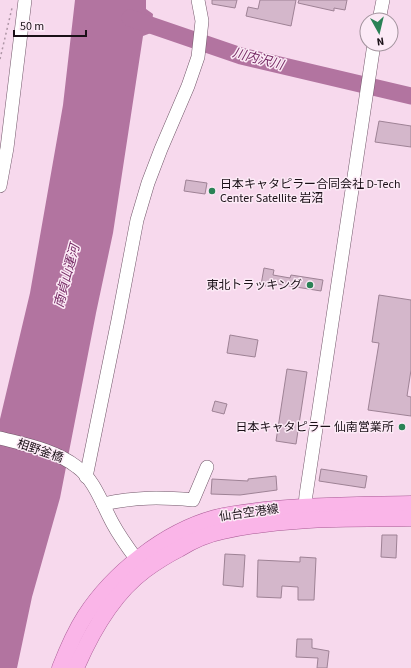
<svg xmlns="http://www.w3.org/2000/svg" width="411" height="668" font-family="'Source Sans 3','Noto Sans JP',sans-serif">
  <rect width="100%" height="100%" fill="#f7d9ed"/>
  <!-- water -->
  <polygon fill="#b274a0" points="75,0 146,0 146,9 153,14 151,33 143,36 113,233 96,313 60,498 32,597 17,668 0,668 0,419 30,293 63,105"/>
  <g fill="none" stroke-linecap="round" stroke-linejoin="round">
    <!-- river -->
    <polyline stroke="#b274a0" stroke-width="17" points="130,18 241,56 411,96"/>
  </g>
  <!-- building -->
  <g fill="#d4b7cb" stroke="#9e8295">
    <polygon points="212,0 237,0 235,8 212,4"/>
    <polygon points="260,0 296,0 291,26 246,16 248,7 258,9"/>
    <polygon points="299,0 347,0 345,10 334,8 334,11 298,3"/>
    <polygon points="379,121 411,126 411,147 375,142"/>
    <polygon points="186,180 207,183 205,194 184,191"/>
    <polygon points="264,268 274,270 273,275 290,278 291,275 323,280 321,291 271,283 271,287 261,285"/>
    <polygon points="379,295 411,300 411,370 407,396 411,397 411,416 368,410 379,343 372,342"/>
    <polygon points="230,335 258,340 255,357 227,353"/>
    <polygon points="287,369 307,372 296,444 276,441"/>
    <polygon points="215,401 227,404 224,414 212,411"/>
    <polygon points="321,469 367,476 365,488 319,481"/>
    <polygon points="276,476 277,490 240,495 211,494 212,479 248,481 248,479"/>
    <polygon points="382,535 397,535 396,558 381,557"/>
    <polygon points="225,554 245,555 243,587 223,585"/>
    <polygon points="300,557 316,558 314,600 298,600 298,587 282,586 281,598 257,597 258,560 300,562"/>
    <polygon points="297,639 312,639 312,648 329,651 327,668 317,668 318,658 296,657"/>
  </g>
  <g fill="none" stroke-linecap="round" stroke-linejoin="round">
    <!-- minor casing -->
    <g stroke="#72586a" stroke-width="14">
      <g id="minor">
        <polyline points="379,20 383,0"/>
        <polyline points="0,186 7,148 25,0"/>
        <path d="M0,438c27,7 55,12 77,29 17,12 26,39 36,57 8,15 19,29 29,43"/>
        <polyline points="86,477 118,320 137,220 148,183 161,149 188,86 198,57 202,21 198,0"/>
        <path d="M103,504c33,-7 57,-7 90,-4l14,-33"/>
        <polyline points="304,517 306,495 374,44"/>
      </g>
    </g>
    <!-- major casing -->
    <g stroke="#a95b95" stroke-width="17">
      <g id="major">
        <path d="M60,668c7,-18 14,-35 25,-52 28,-43 79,-84 130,-98 20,-5 40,-7 60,-9 45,-4 91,-4 136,-5"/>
        <path d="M76,668c15,-35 38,-75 69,-98 11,-8 22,-15 34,-21 13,-8 29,-15 44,-18 62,-14 126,-12 188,-13"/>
      </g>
    </g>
    <!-- path -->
    <polyline stroke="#ad95a5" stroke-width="1.5" stroke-dasharray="2 3" stroke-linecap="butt" points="0,59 12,8"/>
    <!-- minor -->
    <use href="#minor" stroke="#fff" stroke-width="13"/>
    <!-- major -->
    <use href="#major" stroke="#fab5e8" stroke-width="16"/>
  </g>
  <!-- markers -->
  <g fill="#2a8256" stroke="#fceaf6" stroke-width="1.5">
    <circle cx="212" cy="191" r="4"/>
    <circle cx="310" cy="285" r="4"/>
    <circle cx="402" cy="427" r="4"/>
  </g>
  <g text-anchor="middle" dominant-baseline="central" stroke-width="3" stroke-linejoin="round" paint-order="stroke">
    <!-- poi labels -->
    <g font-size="12" fill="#1a1017" stroke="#fceaf6" text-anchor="end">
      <text x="220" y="184" text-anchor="start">日本キャタピラー合同会社 D-Tech<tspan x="220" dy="14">Center Satellite 岩沼</tspan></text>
      <text x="302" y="285">東北トラッキング</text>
      <text x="394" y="427">日本キャタピラー 仙南営業所</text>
    </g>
    <!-- street labels -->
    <g font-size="12" fill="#1a1017" stroke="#fceaf6">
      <text transform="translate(40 451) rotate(19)">相野釜橋</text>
      <text transform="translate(249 513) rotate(-8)">仙台空港線</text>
    </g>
    <!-- water labels -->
    <g font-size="13" font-style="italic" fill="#782d67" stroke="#fceaf6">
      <text transform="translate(258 59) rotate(15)">川内沢川</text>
      <text transform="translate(67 276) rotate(-75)">南貞山運河</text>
    </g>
  </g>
  <!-- north arrow -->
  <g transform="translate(379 32) rotate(172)"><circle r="19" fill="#fceaf6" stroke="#a2939d"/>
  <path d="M0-3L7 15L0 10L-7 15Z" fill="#2a8256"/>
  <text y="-6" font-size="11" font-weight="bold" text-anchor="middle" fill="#1a1017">N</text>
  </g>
  <!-- scale -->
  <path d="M14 30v6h72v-6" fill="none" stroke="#1a1017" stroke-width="2"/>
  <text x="20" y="30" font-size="12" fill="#1a1017" stroke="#fceaf6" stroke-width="3" paint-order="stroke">50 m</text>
</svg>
